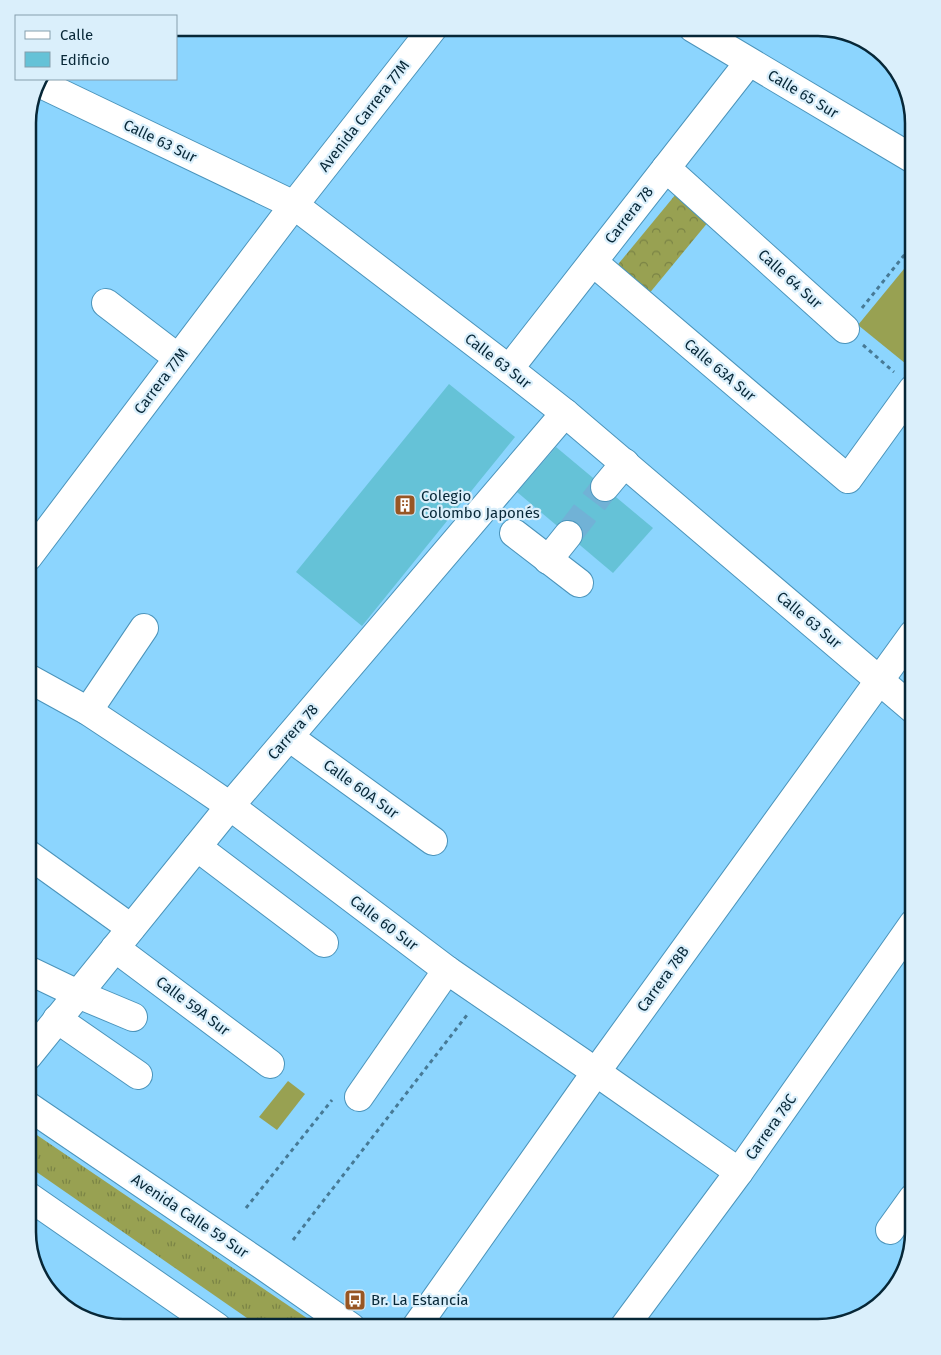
<svg xmlns="http://www.w3.org/2000/svg" width="941" height="1355" font-family="'Fira Sans',sans-serif">
  <defs>
    <pattern id="grass-tufts" width="24" height="20" patternUnits="userSpaceOnUse" patternTransform="scale(1.25)"><rect width="24" height="20" fill="#98a152"/><path d="M3 7l-1-3M5 7V3M7 7l1-3M15 17l-1-3M17 17v-4M19 17l1-3" fill="none" stroke="#7a8345"/></pattern>
    <pattern id="forest-crowns" width="20" height="18" patternUnits="userSpaceOnUse" patternTransform="scale(1.25)"><rect width="20" height="18" fill="#98a152"/><path d="M2 6a3 3 0 1 1 6 0M12 15a3 3 0 1 1 6 0" fill="none" stroke="#7a8345"/></pattern>
  </defs>
  <rect width="100%" height="100%" fill="#8cd5fe"/>
  <!-- grass -->
  <polygon fill="url(#grass-tufts)" points="28,1129 320,1327 260,1327 28,1166"/>
  <!-- forest -->
  <polygon fill="url(#forest-crowns)" points="676,194 709,221 648,295 615,268"/>
  <!-- garden -->
  <g fill="#98a152">
    <polygon points="913,258 913,365 911,368 858,325"/>
    <polygon points="288,1081 305,1094 277,1130 259,1117"/>
  </g>
  <!-- building -->
  <g fill="#65c2d7">
    <polygon points="449,384 515,437 362,626 296,572"/>
    <polygon points="556,447 653,528 613,573 517,492"/>
  </g>
  <g fill="none" stroke-linecap="round" stroke-linejoin="round">
    <!-- minor-tunnel -->
    <polyline stroke="#71b2d6" stroke-width="28" stroke-dasharray="28 14" stroke-linecap="butt" points="568,535 605,487"/>
    <!-- minor casing -->
    <g stroke="#4b94bb" stroke-width="30">
      <g id="minor">
        <polyline points="666,168 845,329"/>
        <polyline points="593,262 848,479 913,389"/>
        <polyline points="106,303 178,358"/>
        <polyline points="509,369 749,62"/>
        <polyline points="605,487 625,463"/>
        <polyline points="514,533 579,583"/>
        <polyline points="28,557 294,205"/>
        <polyline points="548,560 568,535"/>
        <polyline points="28,678 88,711 192,780 230,806 447,970 596,1072 739,1172"/>
        <polyline points="88,711 144,628"/>
        <polyline points="289,737 433,841"/>
        <polyline points="197,847 324,943"/>
        <polyline points="28,854 131,928"/>
        <polyline points="115,948 270,1064"/>
        <polyline points="28,970 78,994 133,1017"/>
        <polyline points="57,1019 138,1075"/>
        <polyline points="28,1056 230,806 565,413"/>
        <polyline points="359,1097 447,970"/>
        <polyline points="890,1230 913,1198"/>
        <polyline points="416,1327 596,1072 913,634"/>
        <polyline points="624,1327 739,1172 913,924"/>
      </g>
    </g>
    <!-- major casing -->
    <g stroke="#4b94bb" stroke-width="30">
      <g id="major">
        <polyline points="693,28 913,159"/>
        <polyline points="37,82 294,205 509,369 565,413 913,709"/>
        <polyline points="294,205 433,28"/>
        <polyline points="28,1106 262,1265 351,1327"/>
        <polyline points="28,1196 217,1327"/>
      </g>
    </g>
    <!-- path -->
    <g stroke="#477a96" stroke-width="3" stroke-dasharray="4 4" stroke-linecap="butt">
      <polyline points="862,308 913,244"/>
      <polyline points="863,345 894,372"/>
      <polyline points="246,1208 332,1100"/>
      <polyline points="293,1240 467,1015"/>
    </g>
    <!-- minor -->
    <use href="#minor" stroke="#fff" stroke-width="28"/>
    <!-- major -->
    <use href="#major" stroke="#fff" stroke-width="28"/>
  </g>
  <!-- icons -->
  <defs>
    <g id="building-square" transform="scale(1.125)"><rect x="-9" y="-9" width="18" height="18" rx="4" fill="#985624" stroke="#daeffb"/><path d="M-4-6H4V6H1V3H-1V6H-4ZM-2.5-4.3h1.7v1.8h-1.7ZM.8-4.3h1.7v1.8H.8ZM-2.5-1h1.7V.8h-1.7ZM.8-1h1.7V.8H.8Z" fill="#fff"/></g>
    <g id="bus-square" transform="scale(1.125)"><rect x="-9" y="-9" width="18" height="18" rx="4" fill="#985624" stroke="#daeffb"/><path d="M-5-6H5V4H4V6H2V4H-2V6H-4V4H-5ZM-3.5-4V0h7V-4ZM-3.5 1.2v1.5H-2V1.2ZM2 1.2v1.5H3.5V1.2Z" fill="#fff"/></g>
  </defs>
  <g fill-rule="evenodd">
    <use href="#building-square" x="405" y="505"/>
    <use href="#bus-square" x="355" y="1300"/>
  </g>
  <g text-anchor="middle" dominant-baseline="central" stroke-width="4.5" stroke-linejoin="round" paint-order="stroke">
    <!-- street labels -->
    <g font-size="15" fill="#072737" stroke="#daeffb">
      <text transform="translate(803 94) rotate(31)">Calle 65 Sur</text>
      <text transform="translate(364 116) rotate(-52)">Avenida Carrera 77M</text>
      <text transform="translate(160 141) rotate(26)">Calle 63 Sur</text>
      <text transform="translate(629 215) rotate(-52)">Carrera 78</text>
      <text transform="translate(790 279) rotate(42)">Calle 64 Sur</text>
      <text transform="translate(498 361) rotate(38)">Calle 63 Sur</text>
      <text transform="translate(720 370) rotate(40)">Calle 63A Sur</text>
      <text transform="translate(161 381) rotate(-53)">Carrera 77M</text>
      <text transform="translate(809 620) rotate(40)">Calle 63 Sur</text>
      <text transform="translate(293 732) rotate(-49)">Carrera 78</text>
      <text transform="translate(361 789) rotate(36)">Calle 60A Sur</text>
      <text transform="translate(384 923) rotate(37)">Calle 60 Sur</text>
      <text transform="translate(663 979) rotate(-54)">Carrera 78B</text>
      <text transform="translate(193 1006) rotate(37)">Calle 59A Sur</text>
      <text transform="translate(771 1127) rotate(-55)">Carrera 78C</text>
      <text transform="translate(190 1216) rotate(34)">Avenida Calle 59 Sur</text>
    </g>
    <!-- poi labels -->
    <g font-size="15" fill="#072737" stroke="#daeffb" text-anchor="start">
      <text x="421" y="496">Colegio<tspan x="421" dy="17">Colombo Japonés</tspan></text>
      <text x="371" y="1300">Br. La Estancia</text>
    </g>
  </g>
  <!-- crop -->
  <path d="M0 0H941V1355H0ZM123 36H818A87 87 0 0 1 905 123V1232A87 87 0 0 1 818 1319H123A87 87 0 0 1 36 1232V123A87 87 0 0 1 123 36Z" fill="#daeffb" fill-rule="evenodd"/>
  <path fill="none" stroke="#072737" stroke-width="2.5" d="M123 36H818A87 87 0 0 1 905 123V1232A87 87 0 0 1 818 1319H123A87 87 0 0 1 36 1232V123A87 87 0 0 1 123 36Z"/>
  <!-- legend -->
  <rect x="15" y="15" width="162" height="65" fill="#daeffb" stroke="#869fad"/>
  <rect x="25" y="31" width="25" height="8" fill="#ffffff" stroke="#869fad"/>
  <text x="60" y="40" font-size="15" fill="#072737">Calle</text>
  <rect x="25" y="52" width="25" height="15" fill="#65c2d7" stroke="#869fad"/>
  <text x="60" y="65" font-size="15" fill="#072737">Edificio</text>
</svg>
